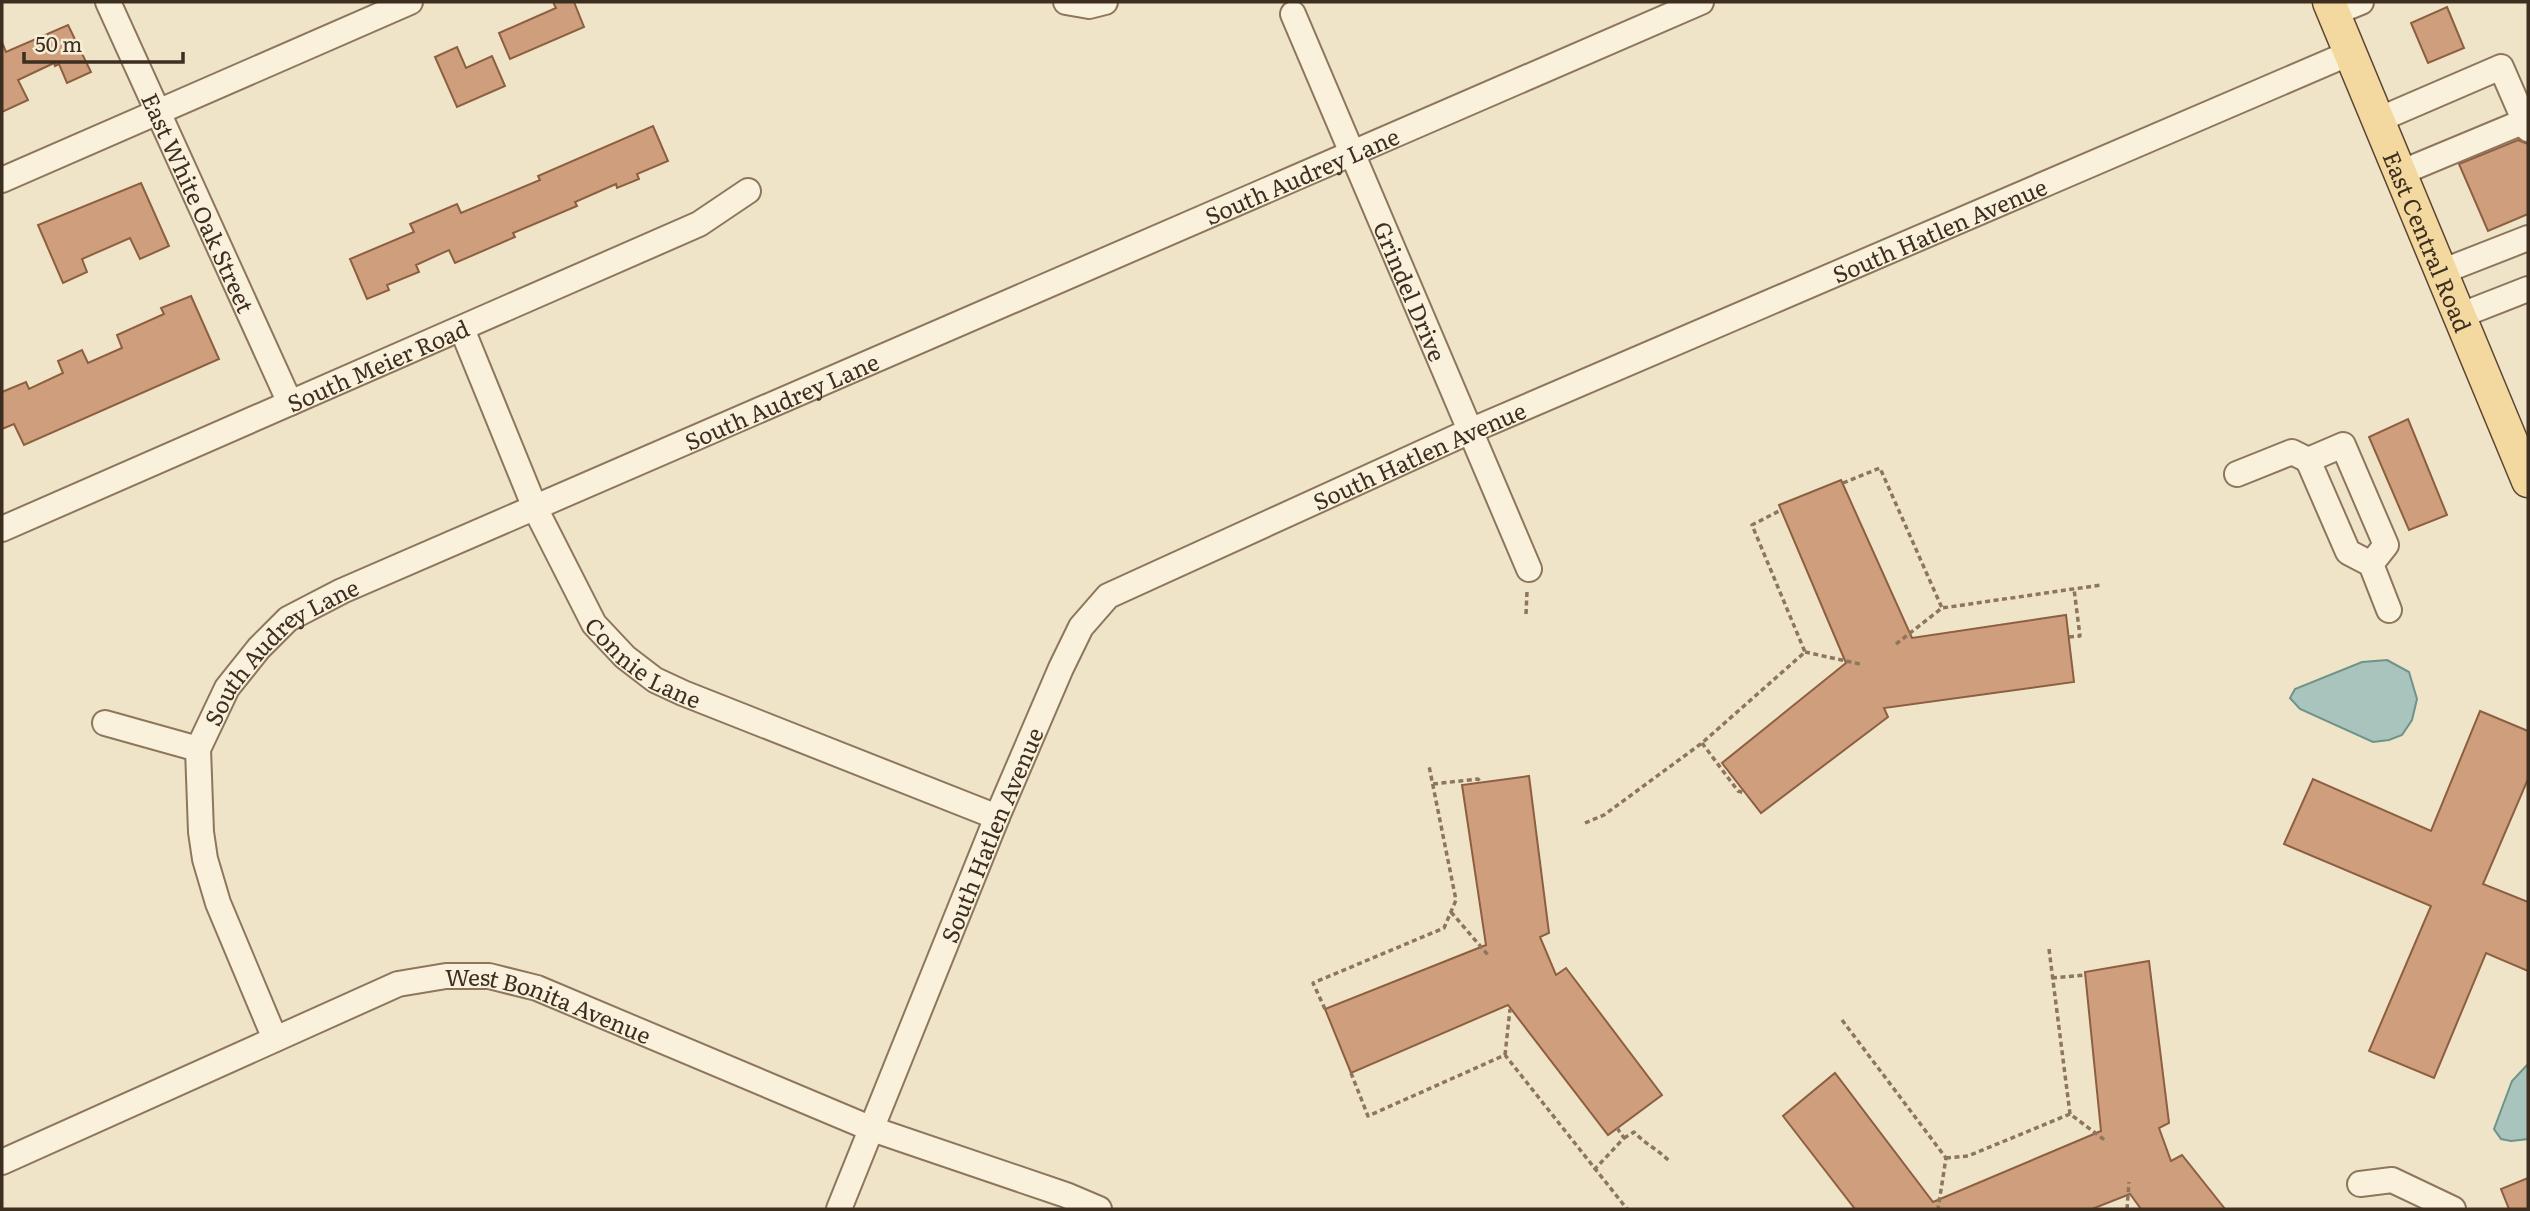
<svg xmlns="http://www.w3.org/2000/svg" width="2530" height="1211" font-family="Literata,serif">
  <rect width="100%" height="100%" fill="#f0e4c8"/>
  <!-- water -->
  <g fill="#a9c4bc" stroke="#6f938a" stroke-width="2">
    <polygon points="2387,660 2409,672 2417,699 2412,720 2402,735 2389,740 2373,742 2300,709 2290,698 2295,689 2362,662"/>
    <polygon points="2528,1064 2528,1139 2511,1141 2501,1139 2494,1129 2512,1081"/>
  </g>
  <!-- building -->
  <g fill="#cf9f7d" stroke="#8d5f41" stroke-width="2">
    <polygon points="553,2 574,2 584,27 510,59 499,33 556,8"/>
    <polygon points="2447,7 2464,48 2428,63 2411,23"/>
    <polygon points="68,25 91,72 67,83 59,64 55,66 54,63 18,80 28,100 2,112 2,42 6,52"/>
    <polygon points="457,47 466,68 492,56 505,86 457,107 435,57"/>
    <polygon points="653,126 668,161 637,174 639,179 617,188 616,184 575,202 577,206 513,233 515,237 455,263 449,250 416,265 419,272 387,285 389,290 367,299 350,259 414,232 410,224 457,204 461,213 540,180 538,176"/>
    <polygon points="2518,140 2528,144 2528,214 2488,231 2459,164"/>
    <polygon points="141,183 169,246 140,259 130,238 82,259 87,272 63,283 38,225"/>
    <polygon points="191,296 219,359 24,445 14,424 2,429 2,392 26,382 29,389 63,373 58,361 82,350 88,363 122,348 117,335 164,314 161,308"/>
    <polygon points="2408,419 2447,515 2409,530 2369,437"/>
    <polygon points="1841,480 1912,638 2066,615 2074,682 1884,708 1888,717 1761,813 1722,763 1846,663 1779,505"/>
    <polygon points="2480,711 2528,731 2528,779 2483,884 2528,902 2528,971 2486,953 2434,1078 2369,1051 2431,906 2284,844 2313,779 2431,831"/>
    <polygon points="1529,776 1549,933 1540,937 1556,975 1566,968 1662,1095 1608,1135 1508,1005 1351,1073 1325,1009 1486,945 1462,785"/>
    <polygon points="2149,961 2169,1123 2159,1128 2171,1161 2182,1155 2225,1209 2141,1209 2130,1194 2092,1209 1855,1209 1783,1116 1835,1073 1933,1202 2101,1131 2085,972"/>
    <polygon points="2528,1178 2528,1209 2509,1209 2501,1189"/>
  </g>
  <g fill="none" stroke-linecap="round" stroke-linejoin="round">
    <!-- minor casing -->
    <g stroke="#8d765c" stroke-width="28">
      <g id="minor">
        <path id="s1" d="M108,2l182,401"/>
        <polyline points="1066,2 1089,6 1105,2"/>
        <polyline points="2334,13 2361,2"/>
        <path id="s2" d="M1293,14l236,555"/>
        <polyline points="2378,120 2501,67 2528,129"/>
        <polyline points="2400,173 2525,121"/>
        <polyline points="2,180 410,2"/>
        <polyline points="2441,272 2528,238"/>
        <polyline points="2459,316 2528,289"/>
        <path id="s3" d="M462,329l73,179 59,116 31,33 30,23 28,13 314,124"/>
        <polyline points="2237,474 2292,452 2308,460"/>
        <path id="s4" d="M2,529l697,-305 49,-33"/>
        <polyline points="2371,564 2348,552 2308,460 2343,445 2386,545 2371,564 2389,610"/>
        <polyline points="105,723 198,749"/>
        <path id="s5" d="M275,1039l-57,-136 -13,-44 -4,-27 -3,-83 29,-61 32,-40 29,-29 54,-28 1359,-589"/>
        <path id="s6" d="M2,1162l396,-178 48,-8h43l48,12 335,141 194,66 33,14"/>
        <polyline points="2360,1184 2392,1180 2453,1209"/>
        <path id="s7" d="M839,1209l158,-392 64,-149 20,-41 27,-31 362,-165 880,-378"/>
      </g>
    </g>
    <!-- major casing -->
    <g stroke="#5b4430" stroke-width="35">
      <g id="major">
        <path id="s8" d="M2329,2l199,479"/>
      </g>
    </g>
    <!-- path -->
    <g stroke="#8d765c" stroke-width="3.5" stroke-dasharray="5 3.5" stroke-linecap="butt">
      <polyline points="1843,483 1880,468 1942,608"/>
      <polyline points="1526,614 1527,592"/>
      <polyline points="2069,637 2080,636 2074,589"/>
      <polyline points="1896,644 1942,608 2101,585"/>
      <polyline points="1805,652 1860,664"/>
      <polyline points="1702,743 1738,791 1745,793"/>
      <polyline points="1433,784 1478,779 1481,783"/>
      <polyline points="1585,823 1604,815 1702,743 1805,652 1752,525 1781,510"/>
      <polyline points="1451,912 1488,955"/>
      <polyline points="2049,949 2070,1114"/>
      <polyline points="2052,978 2085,975"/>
      <polyline points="1325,1009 1313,983 1444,928 1456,900 1429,766"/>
      <polyline points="1842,1020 1946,1158 1938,1209"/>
      <polyline points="1505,1055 1510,1009"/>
      <polyline points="1351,1073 1368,1116 1505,1055 1627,1209"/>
      <path d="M1624,1138l10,-6c11,12 25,18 36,30"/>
      <polyline points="1946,1158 1968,1156 2070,1114 2106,1141"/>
      <polyline points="1594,1170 1624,1138 1617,1128"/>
      <polyline points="2127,1209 2129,1182"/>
    </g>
    <!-- minor -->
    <use href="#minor" stroke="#faf1dc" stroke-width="24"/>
    <!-- major -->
    <use href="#major" stroke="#f3d9a0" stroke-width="32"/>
  </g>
  <g text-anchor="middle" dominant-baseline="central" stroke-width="5" stroke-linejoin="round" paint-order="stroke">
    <!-- street labels -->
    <g font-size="23" fill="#3d2e20" stroke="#f7eed8">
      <text stroke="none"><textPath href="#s5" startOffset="1570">South Audrey Lane</textPath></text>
      <text stroke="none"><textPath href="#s1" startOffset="220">East White Oak Street</textPath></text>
      <text stroke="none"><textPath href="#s7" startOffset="1580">South Hatlen Avenue</textPath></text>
      <text stroke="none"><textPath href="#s8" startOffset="259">East Central Road</textPath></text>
      <text stroke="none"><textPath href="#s2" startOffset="301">Grindel Drive</textPath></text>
      <text stroke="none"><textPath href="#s4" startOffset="410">South Meier Road</textPath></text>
      <text stroke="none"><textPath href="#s5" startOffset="1003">South Audrey Lane</textPath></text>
      <text stroke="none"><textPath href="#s7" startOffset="1013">South Hatlen Avenue</textPath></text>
      <text stroke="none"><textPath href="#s5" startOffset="436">South Audrey Lane</textPath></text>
      <text stroke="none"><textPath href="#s3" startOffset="387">Connie Lane</textPath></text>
      <text stroke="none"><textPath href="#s7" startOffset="404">South Hatlen Avenue</textPath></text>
      <text stroke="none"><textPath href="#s6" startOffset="590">West Bonita Avenue</textPath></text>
    </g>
  </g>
  <!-- border -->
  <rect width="2530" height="1211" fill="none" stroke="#3d2e20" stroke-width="7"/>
  <!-- scale -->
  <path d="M24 52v10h159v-10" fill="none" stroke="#3d2e20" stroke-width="3.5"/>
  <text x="35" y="52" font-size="21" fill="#3d2e20" stroke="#f7eed8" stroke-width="5" paint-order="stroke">50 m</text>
</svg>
